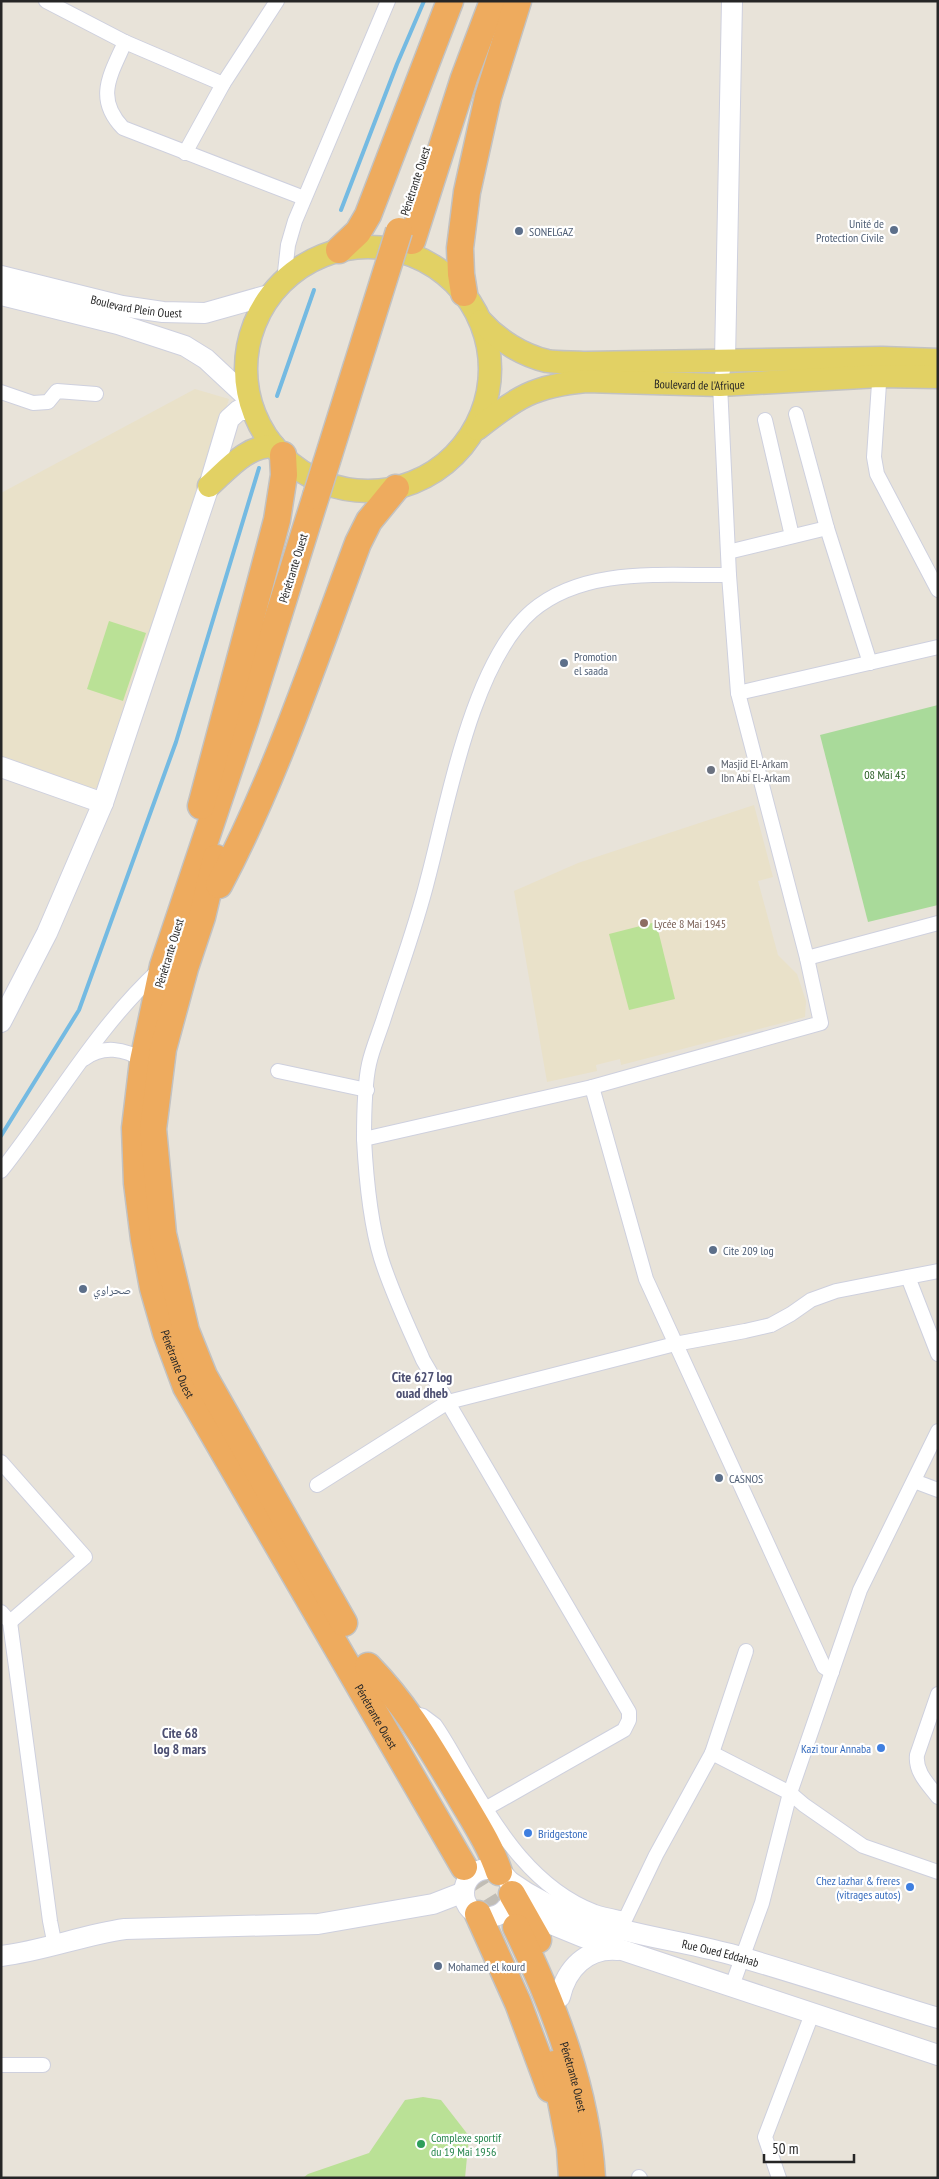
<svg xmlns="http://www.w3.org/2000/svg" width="939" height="2179" font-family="'PT Sans Narrow','Noto Naskh Arabic',sans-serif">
  <rect width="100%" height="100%" fill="#e8e3d9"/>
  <!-- education -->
  <g fill="#e9e1c9">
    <polygon points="195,389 229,399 181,550 100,786 89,791 1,761 1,493"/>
    <polygon points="754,805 773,877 758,881 778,955 797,974 806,1001 805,1017 621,1065 620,1059 596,1065 597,1071 547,1082 514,891 578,863"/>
  </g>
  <!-- green -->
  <polygon fill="#a9da9a" points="938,705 938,905 868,922 820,735"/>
  <!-- pitch -->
  <g fill="#bae196">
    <polygon points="109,621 146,633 123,701 87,689"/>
    <polygon points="656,922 675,999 629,1010 609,934"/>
    <polygon points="423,2097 441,2100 469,2136 465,2178 303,2178 308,2174 369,2153 405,2100"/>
  </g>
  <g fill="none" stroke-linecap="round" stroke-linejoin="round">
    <!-- stream -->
    <g stroke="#74bae2" stroke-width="4">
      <polyline points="341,210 397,64 424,1"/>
      <polyline points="277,396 314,290"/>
      <polyline points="1,1136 79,1010 176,742 259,468"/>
    </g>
    <!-- highway-tunnel -->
    <polyline stroke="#c1bdb5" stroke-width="26" stroke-dasharray="26 13" stroke-linecap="butt" points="464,1867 505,1933"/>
    <!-- street casing -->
    <g stroke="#ced0de" stroke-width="16">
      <g id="street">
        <polyline points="46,1 125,42 223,84"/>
        <path d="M125,42c-14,32 -31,56 -2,86l181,70"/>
        <polyline points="185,153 223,84 277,1"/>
        <polyline points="284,281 288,245 295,221 388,1"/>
        <polyline points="880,369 874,457 877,474 938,590"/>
        <polyline points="1,392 33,403 48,402 57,391 96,394"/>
        <polyline points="796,414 827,528 870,663"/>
        <polyline points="765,420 792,536"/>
        <polyline points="728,552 827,528"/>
        <polyline points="738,693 938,647"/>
        <polyline points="807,958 938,923"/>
        <path d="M84,1059c18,-14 41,-11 59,2"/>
        <polyline points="278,1071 367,1090"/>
        <polyline points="592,1087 646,1279 824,1667 832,1672"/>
        <polyline points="364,1139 592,1087 821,1023 807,958 738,693 729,575 720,385 725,360"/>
        <path d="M1,1171c53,-67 95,-143 158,-201"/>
        <polyline points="908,1277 938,1354"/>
        <polyline points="1,1462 85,1557 10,1622"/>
        <polyline points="914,1481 938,1490"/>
        <polyline points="317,1485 448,1402 675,1344 745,1331 771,1325 791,1314 811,1300 836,1291 938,1271"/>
        <polyline points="1,1612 10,1622 50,1921 55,1946"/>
        <path d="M938,1694l-21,61c-2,17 11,29 21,42"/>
        <path d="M409,1712l14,4 12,9c12,17 22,37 33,55 31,53 67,109 127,132 9,3 20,5 29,7"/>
        <polyline points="712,1753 746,1651"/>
        <path d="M485,1809l139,-79 5,-10v-8l-206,-352c-15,-34 -31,-67 -42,-102 -11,-36 -15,-81 -17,-119 0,-18 1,-57 5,-75 3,-14 9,-28 14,-43 15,-47 33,-94 45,-143 20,-75 44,-215 104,-267 53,-45 133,-35 197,-36"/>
        <polyline points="620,1930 656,1855 712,1753 790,1793 804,1805 863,1846 938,1872"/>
        <polyline points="732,1986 762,1903 790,1793 860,1590 938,1431"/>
        <polyline points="1,2065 43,2065"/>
        <polyline points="639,2177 640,2178"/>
        <polyline points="779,2178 765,2137 812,2014"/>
      </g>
    </g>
    <!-- secondary casing -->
    <g stroke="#ced0de" stroke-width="22">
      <g id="secondary">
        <path id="s1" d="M1,276l121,30 41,6 42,1 67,-19"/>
        <polyline points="1,295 118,324 185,346 206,359 250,400"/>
        <polyline points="725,360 732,1"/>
        <polyline points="1,767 103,803"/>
        <polyline points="1,1022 47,933 103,803 209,486 229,419 239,410 253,410"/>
        <circle cx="488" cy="1893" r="24"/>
        <path id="s2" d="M509,1881c69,50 142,52 221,73 70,20 139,43 208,64"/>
        <polyline points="517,1910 583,1937 938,2055"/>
        <path d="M1,1956c42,-5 82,-21 124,-27l193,-5 115,-20 31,-12"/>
        <path d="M560,1997c6,-28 27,-50 58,-47"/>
      </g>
    </g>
    <!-- primary casing -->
    <g stroke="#c2c2c2" stroke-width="25">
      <g id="primary">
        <circle cx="368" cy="369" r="122"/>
        <path d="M481,321c17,19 41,34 66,40 12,2 26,1 39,2l296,-5 56,2"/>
        <path id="s3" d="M477,429c40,-32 57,-43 109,-48l134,4 159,-9 59,1"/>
        <path d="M209,486c20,-18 37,-40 65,-40"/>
      </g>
    </g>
    <!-- highway casing -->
    <g stroke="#c2c2c2" stroke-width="29">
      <g id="highway">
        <polyline points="412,241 464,78 493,1"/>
        <polyline points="339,250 358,232 368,215 450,1"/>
        <polyline points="464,293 461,274 460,248 467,192 488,97 518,1"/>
        <path id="s4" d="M316,496l-70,223 -83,247 -20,95 -8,67 2,55 7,56 9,49 13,45 20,54 278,480"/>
        <polyline points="201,806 277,520 284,475 283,455"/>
        <polyline points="216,858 202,917 185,968 163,1049 153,1129 163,1234 186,1331 204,1376 344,1623"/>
        <path d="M219,885c57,-108 96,-227 139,-342l11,-22 27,-33"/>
        <path d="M368,1666c40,41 63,83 92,131 14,24 30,48 39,75"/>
        <polyline points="512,1894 538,1940"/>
        <polyline points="478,1914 518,2003 550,2089"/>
        <path id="s5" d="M516,1927c38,78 71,163 76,251"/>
        <polyline points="554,2064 570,2148 572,2178"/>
      </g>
    </g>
    <!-- street -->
    <use href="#street" stroke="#fff" stroke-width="14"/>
    <!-- secondary -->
    <use href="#secondary" stroke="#fff" stroke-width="20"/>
    <!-- primary -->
    <use href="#primary" stroke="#e2d164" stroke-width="22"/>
    <!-- highway -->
    <use href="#highway" stroke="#eeab5e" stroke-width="26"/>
    <!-- highway-bridge casing -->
    <g stroke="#c2c2c2" stroke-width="29" stroke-linecap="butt">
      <polyline id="highway-bridge" points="316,496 399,231"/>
    </g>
    <!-- highway-bridge -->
    <use href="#highway-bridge" stroke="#eeab5e" stroke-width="26"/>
  </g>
  <!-- markers -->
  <g fill="#5c6f8a" stroke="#fff" stroke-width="2">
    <circle cx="894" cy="230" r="5"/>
    <circle cx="519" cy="231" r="5"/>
    <circle cx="564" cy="663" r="5"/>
    <circle cx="713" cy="1250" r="5"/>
    <circle cx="83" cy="1289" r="5"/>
    <circle cx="719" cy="1478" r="5"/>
    <circle cx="438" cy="1966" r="5"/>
  </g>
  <circle fill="#6b7280" stroke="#fff" stroke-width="2" cx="711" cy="770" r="5"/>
  <circle fill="#8d6e63" stroke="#fff" stroke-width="2" cx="644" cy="923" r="5"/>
  <g fill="#3f7fe0" stroke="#fff" stroke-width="2">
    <circle cx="881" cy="1748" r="5"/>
    <circle cx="528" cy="1833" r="5"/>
    <circle cx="910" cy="1887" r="5"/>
  </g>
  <circle fill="#2e9e5b" stroke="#fff" stroke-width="2" cx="421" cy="2144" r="5"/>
  <g text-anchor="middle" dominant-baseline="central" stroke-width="4.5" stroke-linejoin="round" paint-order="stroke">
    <!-- street labels -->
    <g font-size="12" fill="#262626" stroke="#fff">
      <text transform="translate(415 181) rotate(-72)">Pénétrante Ouest</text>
      <text stroke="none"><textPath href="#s1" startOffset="139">Boulevard Plein Ouest</textPath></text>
      <text stroke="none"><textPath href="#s3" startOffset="235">Boulevard de l'Afrique</textPath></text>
      <text transform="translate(293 568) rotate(-73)">Pénétrante Ouest</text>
      <text transform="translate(169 953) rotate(-73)">Pénétrante Ouest</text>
      <text stroke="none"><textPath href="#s4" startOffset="900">Pénétrante Ouest</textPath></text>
      <text stroke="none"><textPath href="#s4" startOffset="1305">Pénétrante Ouest</textPath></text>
      <text stroke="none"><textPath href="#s2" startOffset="225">Rue Oued Eddahab</textPath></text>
      <text stroke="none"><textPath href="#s5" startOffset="161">Pénétrante Ouest</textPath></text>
    </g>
    <!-- service labels -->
    <g font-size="12" fill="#4e5e75" stroke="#fff" text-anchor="start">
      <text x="884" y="223" text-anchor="end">Unité de<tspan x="884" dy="14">Protection Civile</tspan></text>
      <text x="529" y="231">SONELGAZ</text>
      <text x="574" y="656">Promotion<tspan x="574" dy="14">el saada</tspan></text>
      <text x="723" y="1250">Cite 209 log</text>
      <text x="93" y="1289">صحراوي</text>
      <text x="729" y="1478">CASNOS</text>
      <text x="448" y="1966">Mohamed el kourd</text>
    </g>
    <!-- worship labels -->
    <g font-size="12" fill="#5b616d" stroke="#fff" text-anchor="start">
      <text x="721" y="763">Masjid El-Arkam<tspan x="721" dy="14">Ibn Abi El-Arkam</tspan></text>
    </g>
    <!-- park labels -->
    <g font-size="12" fill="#255b1f" stroke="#fff">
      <text x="885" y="774">08 Mai 45</text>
    </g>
    <!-- education labels -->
    <g font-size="12" fill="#785e54" stroke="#fff" text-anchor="start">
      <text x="654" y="923">Lycée 8 Mai 1945</text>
    </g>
    <!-- shop labels -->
    <g font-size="12" fill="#366cbe" stroke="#fff" text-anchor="end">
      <text x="871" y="1748">Kazi tour Annaba</text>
      <text x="538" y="1833" text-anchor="start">Bridgestone</text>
      <text x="900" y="1880">Chez lazhar &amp; freres<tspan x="900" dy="14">(vitrages autos)</tspan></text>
    </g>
    <!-- leisure labels -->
    <g font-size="12" fill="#27864d" stroke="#fff" text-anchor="start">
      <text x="431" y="2137">Complexe sportif<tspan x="431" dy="14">du 19 Mai 1956</tspan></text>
    </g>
    <!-- neighbourhood labels -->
    <g font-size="14" font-weight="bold" fill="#4c4f72" stroke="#fff">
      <text x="422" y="1377">Cite 627 log<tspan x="422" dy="16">ouad dheb</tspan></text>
      <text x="180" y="1733">Cite 68<tspan x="180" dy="16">log 8 mars</tspan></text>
    </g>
  </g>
  <!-- border -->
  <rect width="939" height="2179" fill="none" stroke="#262626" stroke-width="5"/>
  <!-- scale -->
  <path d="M764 2154v8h90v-8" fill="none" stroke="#262626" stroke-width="2.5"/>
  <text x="772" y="2154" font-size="15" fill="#262626" stroke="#ffffff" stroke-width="4" paint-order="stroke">50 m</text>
</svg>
